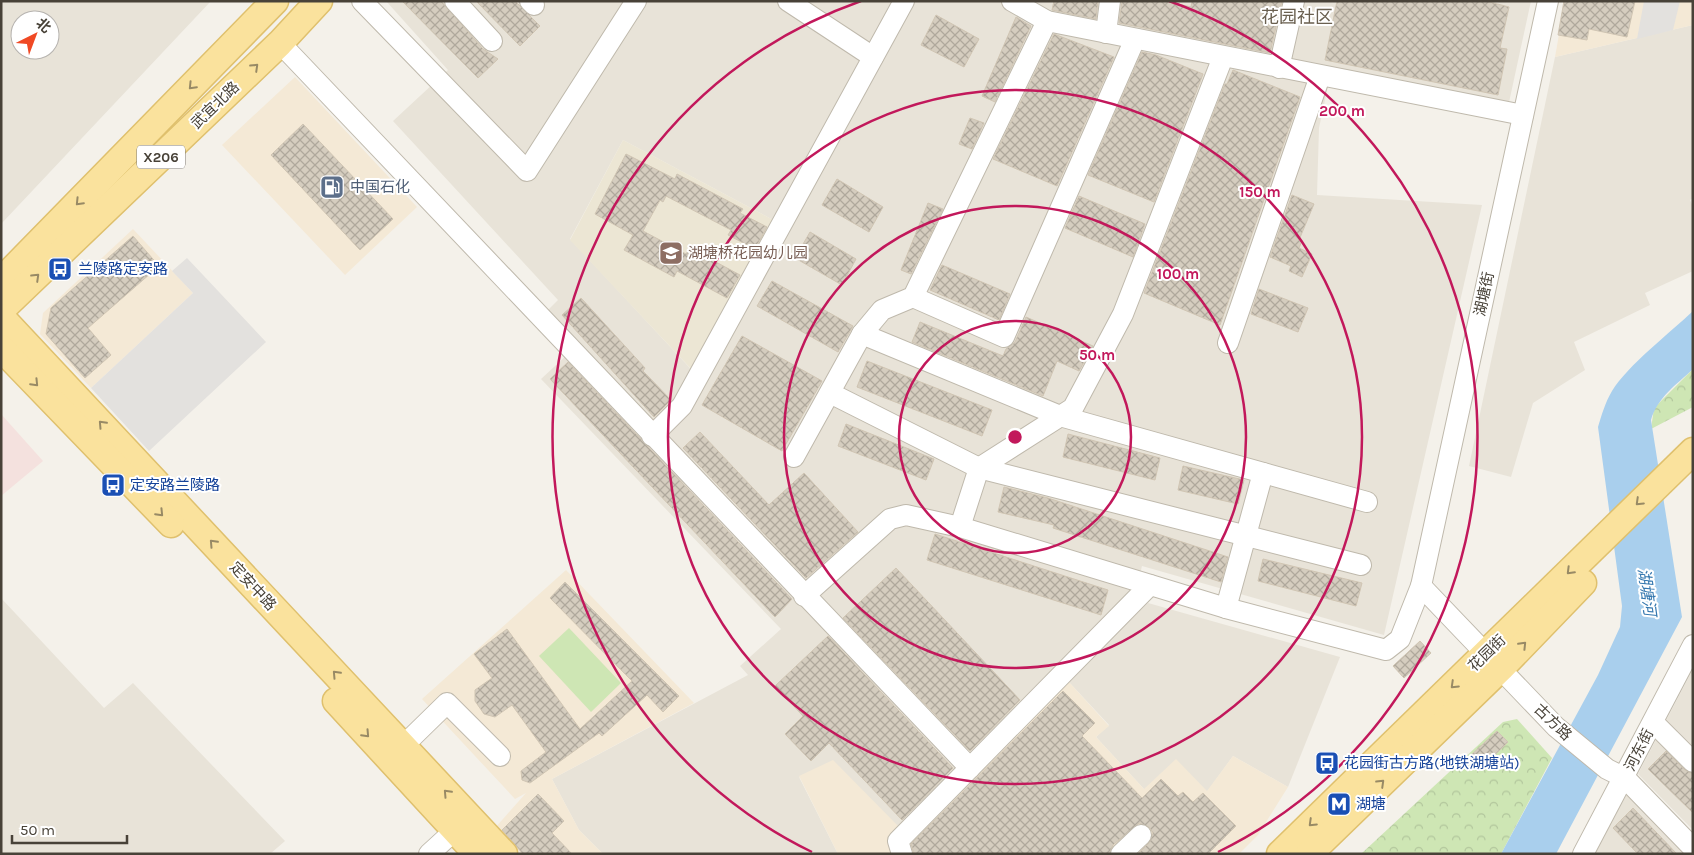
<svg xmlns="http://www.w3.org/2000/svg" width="1694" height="855" font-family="Karla,'Noto Sans SC',sans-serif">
  <defs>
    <pattern id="forest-crowns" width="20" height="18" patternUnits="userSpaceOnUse" patternTransform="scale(1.25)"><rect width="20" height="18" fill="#cee6b4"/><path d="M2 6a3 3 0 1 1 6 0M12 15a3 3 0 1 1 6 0" fill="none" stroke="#b2c69c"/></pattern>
    <pattern id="building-cross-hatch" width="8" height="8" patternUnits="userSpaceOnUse" patternTransform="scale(1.25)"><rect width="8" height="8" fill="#d5cdbf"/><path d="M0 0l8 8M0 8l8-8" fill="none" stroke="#afa89c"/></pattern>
  </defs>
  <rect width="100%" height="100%" fill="#f4f1ea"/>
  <!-- residential -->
  <g fill="#e8e3d8" fill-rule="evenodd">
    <path d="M1,1h210l-210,223zM20,20h30v30h-30z"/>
    <polygon points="386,1 895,1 777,222 623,140 570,239 702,381 914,1 1531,1 1508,107 1331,72 1319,128 1317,195 1482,205 1384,635 1142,566 1136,590 901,830 799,777 838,854 603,854 579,830 552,779 748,675 740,666 781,629 541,379 568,354 539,319 558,300 393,121 448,70"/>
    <polygon points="1693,25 1693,198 1690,200 1693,207 1693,271 1645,293 1650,305 1574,342 1585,370 1533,403 1511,477 1469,466 1555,57"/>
    <polygon points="1,598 104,708 133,683 285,841 270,854 1,854"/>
    <polygon points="1148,603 1340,657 1288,787 1233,756 1207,792 1144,789 1096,737 1109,725 1067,680"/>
    <polygon points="1693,669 1693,830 1638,774"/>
    <polygon points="1626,792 1686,854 1593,854"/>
  </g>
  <!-- commercial -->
  <g fill="#f4e9d6">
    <polygon points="1565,1 1693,1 1693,25 1555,57"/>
    <polygon points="295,77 417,207 345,275 222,145"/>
    <polygon points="133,229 193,293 91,388 40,334 43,313"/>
    <polygon points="566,570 694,703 552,779 579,830 603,854 520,854 495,828 526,793 515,799 422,699"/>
    <polygon points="1058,670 1109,726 1096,737 1144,789 1176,759 1207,791 1233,756 1288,787 1258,835 1239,854 838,854 799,776 833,760 901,829"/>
  </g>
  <!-- education -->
  <polygon fill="#ece6d4" points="623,140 777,222 694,372 570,240"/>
  <!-- medical -->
  <polygon fill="#f4e1de" points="1,414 43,461 1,496"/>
  <!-- forest -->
  <g fill="url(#forest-crowns)">
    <polygon points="1693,369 1693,407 1651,429 1654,408"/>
    <polygon points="1517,719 1552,758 1501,854 1361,854 1503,722"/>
  </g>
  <!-- garden -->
  <polygon fill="#cee6b4" points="569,628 621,683 591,712 539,656"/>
  <!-- parking -->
  <g fill="#e3e1de">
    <polygon points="1644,1 1680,1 1673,30 1637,39"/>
    <polygon points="187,258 266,342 149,451 91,388 193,293 172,271"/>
  </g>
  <!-- water -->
  <path fill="#a9cfed" d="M1693,311v58c-17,16 -36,29 -42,51l31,197 -126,237h-55l97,-179 22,-48 2,-21 -24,-179c4,-13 7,-24 14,-36 15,-25 59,-59 81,-80z"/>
  <!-- building -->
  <g fill="url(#building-cross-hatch)" stroke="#d0c5b3">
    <polygon points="402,1 441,1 483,49 498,59 478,78"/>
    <polygon points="476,1 515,1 540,26 520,46"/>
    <polygon points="1054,1 1098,1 1096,19 1052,10"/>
    <polygon points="1122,1 1165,1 1191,7 1192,1 1282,1 1270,53 1119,23"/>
    <polygon points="1337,1 1486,1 1509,7 1500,48 1507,49 1498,95 1325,60"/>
    <polygon points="1564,1 1635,1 1627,37 1589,29 1587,40 1558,35"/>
    <polygon points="936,15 979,39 964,67 921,45"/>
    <polygon points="1016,17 1031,26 995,102 982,96"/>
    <polygon points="1054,34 1114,57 1057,186 993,159"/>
    <polygon points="1142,52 1156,55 1203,74 1154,202 1088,175"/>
    <polygon points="1233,70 1300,97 1220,325 1144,293 1225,84 1227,84"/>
    <polygon points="970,118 984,123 972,149 959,144"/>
    <polygon points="303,124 393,219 360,250 271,155"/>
    <polygon points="626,154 675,179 677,174 743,209 740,213 767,227 755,249 728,235 731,230 666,196 663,202 660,200 643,231 686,254 690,248 740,275 727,298 677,271 674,277 624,250 633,235 595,214"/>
    <polygon points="837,179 883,207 869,232 822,205"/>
    <polygon points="1292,195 1314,204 1299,240 1302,241 1299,248 1312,254 1302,277 1289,271 1291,266 1270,257"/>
    <polygon points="1079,196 1145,224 1133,257 1065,228"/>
    <polygon points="928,203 943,209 911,274 901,270"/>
    <polygon points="810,232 856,259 842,285 795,258"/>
    <polygon points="133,236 159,266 88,328 111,355 85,378 46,334 51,308"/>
    <polygon points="942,265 1010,294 999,320 930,290"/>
    <polygon points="772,281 853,326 838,352 757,306"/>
    <polygon points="1259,289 1308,308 1298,332 1251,314"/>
    <polygon points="581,298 645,368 643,371 671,400 654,417 562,315"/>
    <polygon points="1026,317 1093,346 1079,371 1057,361 1043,396 912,342 920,322 1003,356 1006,349 1015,342"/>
    <polygon points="742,336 822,381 782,451 702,405"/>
    <polygon points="867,361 992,410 982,436 857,387"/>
    <polygon points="568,362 792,599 775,617 550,379"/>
    <polygon points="846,424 934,459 926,480 838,446"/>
    <polygon points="700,432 769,505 804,473 858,532 806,578 683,448"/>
    <polygon points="1068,434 1160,458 1155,480 1063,457"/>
    <polygon points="1183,466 1244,480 1238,504 1178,490"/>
    <polygon points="1004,487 1048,498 1228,557 1221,582 1053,528 1054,525 998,512"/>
    <polygon points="935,534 1108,590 1101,615 927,560"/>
    <polygon points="1263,559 1362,583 1356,606 1258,581"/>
    <polygon points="896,568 1020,700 970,751 843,618"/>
    <polygon points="565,582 679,696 663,712 647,695 602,736 599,733 530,783 522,780 521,771 546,752 512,705 495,717 484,714 475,701 475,690 492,678 474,654 507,629 580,729 632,681 550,598"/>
    <polygon points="828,636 953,768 902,820 829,743 811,761 785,734 803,716 775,686"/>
    <polygon points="1420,641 1431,653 1404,678 1393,666"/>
    <polygon points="1063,691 1095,723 1082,736 1142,798 1161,779 1178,796 1183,792 1193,802 1203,793 1236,826 1208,854 1138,854 1149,843 1153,833 1149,827 1139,823 1113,845 1109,854 914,854 911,844"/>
    <polygon points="1497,731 1508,742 1482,768 1470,756"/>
    <polygon points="1666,751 1685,770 1693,774 1693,813 1648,769"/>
    <polygon points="538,794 564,821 552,833 572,854 523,854 502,830"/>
    <polygon points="1633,808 1677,854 1638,854 1613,828"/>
  </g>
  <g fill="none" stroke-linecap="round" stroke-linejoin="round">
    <!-- minor casing -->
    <g stroke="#bfb9ac" stroke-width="22">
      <g id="minor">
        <polyline points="362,1 527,171 636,1"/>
        <polyline points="455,1 492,41"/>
        <polyline points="530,1 534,5"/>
        <polyline points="788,1 873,57"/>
        <polyline points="1012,1 1047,21 1523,115"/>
        <polyline points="1106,33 1110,1"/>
        <polyline points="280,43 970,768"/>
        <polyline points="1279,68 1294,1"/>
        <polyline points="913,297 1004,337 1135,39"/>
        <polyline points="862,334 1060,416 1367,502"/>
        <polyline points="1228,343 1320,76"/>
        <polyline points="830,393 979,468 1361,565"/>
        <polyline points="652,436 682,406 904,1"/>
        <polyline points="794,457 862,334 882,310 913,297 1047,21"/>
        <polyline points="960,527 979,468 1073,408 1123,314 1223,57"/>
        <polyline points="1421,586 1556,727 1607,769 1625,778 1693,848"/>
        <polyline points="804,596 890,519 906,515 960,527 1226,608 1386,650 1400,639 1421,586 1548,1"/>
        <polyline points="1226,608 1263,473"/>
        <polyline points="1653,722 1693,762"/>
        <polyline points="403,746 447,703 500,756"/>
        <polyline points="429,854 464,822"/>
        <polyline points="902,854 898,841 1150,585"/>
        <polyline points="1121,854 1141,835"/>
        <polyline points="1583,854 1693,645"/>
      </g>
    </g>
    <!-- major casing -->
    <g stroke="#dfc06d" stroke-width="29">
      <g id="major">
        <polyline points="1,281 275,1"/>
        <polyline points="1,310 280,43 319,1"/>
        <polyline points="1,317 504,854"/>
        <polyline points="1,348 171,524"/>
        <polyline points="336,701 477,854"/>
        <polyline points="1280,854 1693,451"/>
        <polyline points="1309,854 1501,668 1583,583"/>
      </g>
    </g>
    <!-- minor -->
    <use href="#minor" stroke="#fff" stroke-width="20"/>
    <!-- major -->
    <use href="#major" stroke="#fae29d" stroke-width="26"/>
  </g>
  <!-- one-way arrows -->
  <defs><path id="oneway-chevron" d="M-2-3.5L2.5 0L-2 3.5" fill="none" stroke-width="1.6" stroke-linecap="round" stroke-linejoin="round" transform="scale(1.25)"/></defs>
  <g stroke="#988a65">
    <use href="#oneway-chevron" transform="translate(255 67) rotate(-44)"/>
    <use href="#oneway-chevron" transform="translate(192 86) rotate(134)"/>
    <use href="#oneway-chevron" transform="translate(79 202) rotate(134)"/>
    <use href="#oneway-chevron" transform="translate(36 277) rotate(-44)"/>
    <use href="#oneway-chevron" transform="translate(35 383) rotate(46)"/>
    <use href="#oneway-chevron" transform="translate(102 424) rotate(-133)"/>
    <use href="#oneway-chevron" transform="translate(1639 502) rotate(136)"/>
    <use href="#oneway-chevron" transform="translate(160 513) rotate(46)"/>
    <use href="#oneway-chevron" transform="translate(213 543) rotate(-133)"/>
    <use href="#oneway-chevron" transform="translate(1570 571) rotate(135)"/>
    <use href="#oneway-chevron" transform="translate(1523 645) rotate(-46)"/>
    <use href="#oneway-chevron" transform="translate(336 674) rotate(-133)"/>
    <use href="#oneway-chevron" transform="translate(1454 685) rotate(136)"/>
    <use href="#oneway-chevron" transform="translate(366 734) rotate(47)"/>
    <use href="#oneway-chevron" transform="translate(1381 783) rotate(-44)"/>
    <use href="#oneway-chevron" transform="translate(447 793) rotate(-133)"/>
    <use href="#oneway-chevron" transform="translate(1312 823) rotate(136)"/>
  </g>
  <!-- distance rings -->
  <g fill="none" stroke="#c2185b" stroke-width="2.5">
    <circle cx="1015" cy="437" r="116"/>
    <circle cx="1015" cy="437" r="231"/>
    <circle cx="1015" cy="437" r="347"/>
    <path d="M812 852A462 462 0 0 1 861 1M1169 1A462 462 0 0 1 1218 852"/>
  </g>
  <!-- icons -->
  <defs>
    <g id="fuel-square" transform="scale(1.25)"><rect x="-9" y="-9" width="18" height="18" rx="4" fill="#5c6f8a" stroke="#fff"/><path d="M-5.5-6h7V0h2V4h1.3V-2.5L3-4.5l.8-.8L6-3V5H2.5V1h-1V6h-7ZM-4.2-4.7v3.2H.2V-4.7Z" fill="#fff"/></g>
    <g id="school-square" transform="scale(1.25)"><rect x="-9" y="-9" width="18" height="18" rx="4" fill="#8d6e63" stroke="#fff"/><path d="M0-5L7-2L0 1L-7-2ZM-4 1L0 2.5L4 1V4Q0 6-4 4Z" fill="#fff"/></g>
    <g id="bus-square" transform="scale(1.25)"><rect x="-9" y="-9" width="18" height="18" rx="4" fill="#1a4fb4" stroke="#fff"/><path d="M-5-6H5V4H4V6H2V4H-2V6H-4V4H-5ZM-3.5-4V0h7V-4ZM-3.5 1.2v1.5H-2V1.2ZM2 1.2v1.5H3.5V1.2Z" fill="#fff"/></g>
    <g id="metro-square" transform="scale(1.25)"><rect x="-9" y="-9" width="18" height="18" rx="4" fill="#1a4fb4" stroke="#fff"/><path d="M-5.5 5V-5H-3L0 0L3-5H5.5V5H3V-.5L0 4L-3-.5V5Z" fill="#fff"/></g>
  </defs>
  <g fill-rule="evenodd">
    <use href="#fuel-square" x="332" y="187"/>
    <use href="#school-square" x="671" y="253"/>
    <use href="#bus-square" x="60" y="269"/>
    <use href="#bus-square" x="113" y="485"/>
    <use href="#bus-square" x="1327" y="763"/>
    <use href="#metro-square" x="1339" y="804"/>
  </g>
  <g text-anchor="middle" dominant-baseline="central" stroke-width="4" stroke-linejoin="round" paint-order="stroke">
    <!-- shield labels -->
    <rect fill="#fff" stroke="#7f7b74" stroke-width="1" x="137" y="145.5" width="48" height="23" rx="4"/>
    <g font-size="14" font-weight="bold" fill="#484238">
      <text x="161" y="157">X206</text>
    </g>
    <!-- street labels -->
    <g font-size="15" fill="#484238" stroke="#fff">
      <text transform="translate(215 105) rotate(-44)">武宜北路</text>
      <text transform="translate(1484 294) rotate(-78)">湖塘街</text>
      <text transform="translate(253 586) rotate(47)">定安中路</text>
      <text transform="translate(1487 653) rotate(-44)">花园街</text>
      <text transform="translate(1553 722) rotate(44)">古方路</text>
      <text transform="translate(1639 750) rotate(-63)">河东街</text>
    </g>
    <!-- service labels -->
    <g font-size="15" fill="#4e5e75" stroke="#fff" text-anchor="start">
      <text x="350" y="187">中国石化</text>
    </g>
    <!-- education labels -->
    <g font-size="15" fill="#785e54" stroke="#fff" text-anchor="start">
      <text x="688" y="253">湖塘桥花园幼儿园</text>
    </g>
    <!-- transit labels -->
    <g font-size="15" fill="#164399" stroke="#fff" text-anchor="start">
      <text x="78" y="269">兰陵路定安路</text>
      <text x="130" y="485">定安路兰陵路</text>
      <text x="1344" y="763">花园街古方路(地铁湖塘站)</text>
      <text x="1356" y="804">湖塘</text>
    </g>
    <!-- water labels -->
    <g font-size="16" font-style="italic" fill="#3578af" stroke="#fff">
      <text transform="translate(1647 592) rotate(82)">湖塘河</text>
    </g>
    <!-- quarter labels -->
    <g font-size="18" fill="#6a6050" stroke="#fff">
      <text x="1297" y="17">花园社区</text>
    </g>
  </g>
  <circle cx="1015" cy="437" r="8" fill="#c2185b" stroke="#fff" stroke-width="2.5"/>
  <g font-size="15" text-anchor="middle" font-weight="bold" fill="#c2185b" stroke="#fff" stroke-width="4" stroke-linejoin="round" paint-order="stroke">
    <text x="1342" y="116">200 m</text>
    <text x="1260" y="197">150 m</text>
    <text x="1178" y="279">100 m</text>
    <text x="1097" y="360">50 m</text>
  </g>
  <!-- border -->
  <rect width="1694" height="855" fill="none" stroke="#484238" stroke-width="5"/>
  <!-- north arrow -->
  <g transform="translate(35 35) rotate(42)"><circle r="24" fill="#ffffff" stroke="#b6b3af"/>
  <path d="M0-4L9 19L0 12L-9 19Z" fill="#f04924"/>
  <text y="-8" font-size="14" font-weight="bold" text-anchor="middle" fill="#484238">北</text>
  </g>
  <!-- scale -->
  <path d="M12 835v8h115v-8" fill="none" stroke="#484238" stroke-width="2.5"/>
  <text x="20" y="835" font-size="15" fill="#484238" stroke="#ffffff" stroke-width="4" paint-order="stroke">50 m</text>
</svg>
